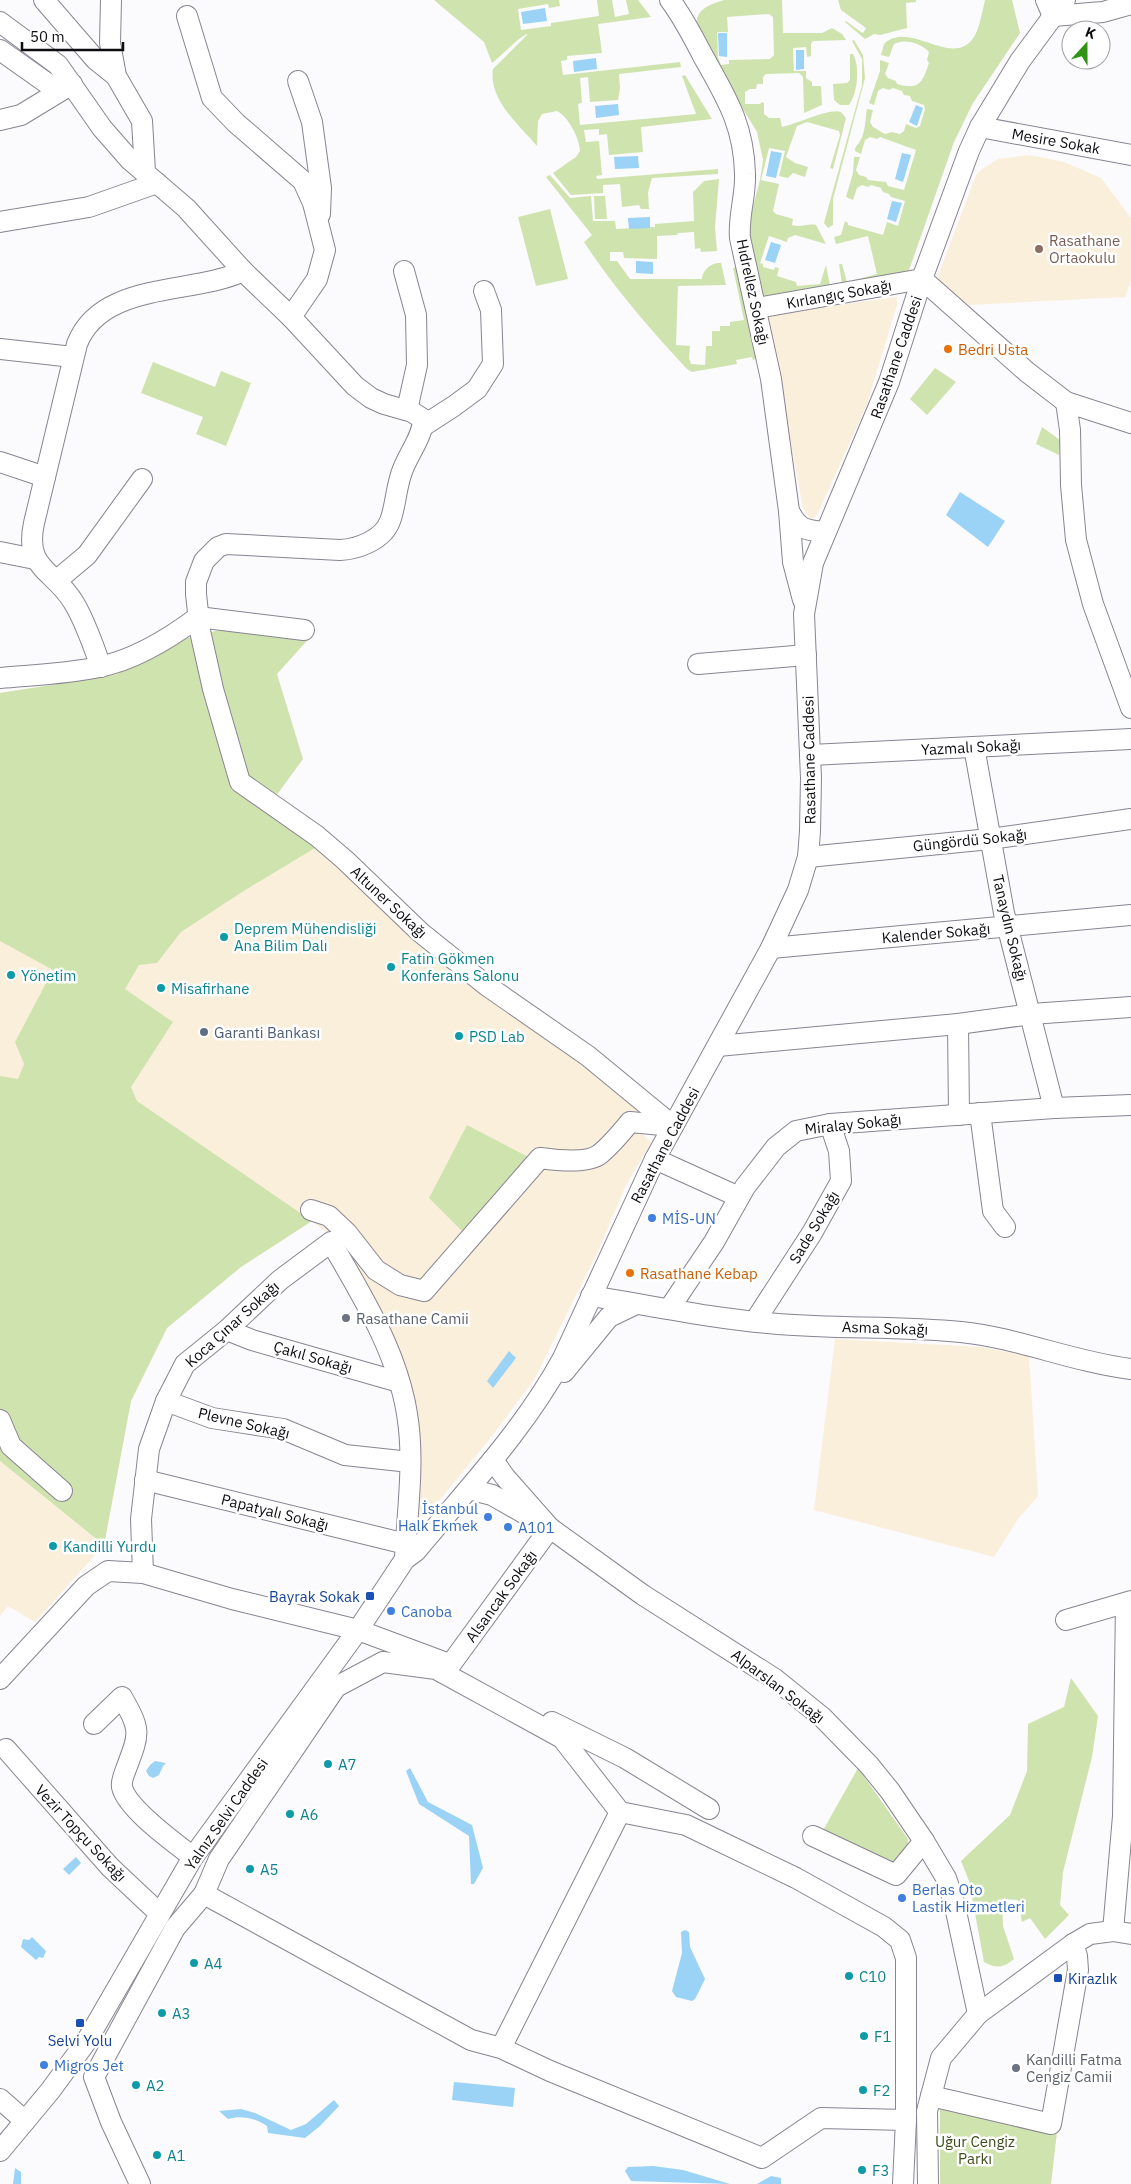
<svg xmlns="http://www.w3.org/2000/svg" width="1131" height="2184" font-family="'IBM Plex Sans',sans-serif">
  <rect width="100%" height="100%" fill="#fbfafd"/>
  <!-- education -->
  <g fill="#faefda">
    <polygon points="1029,155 1064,162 1101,178 1131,218 1131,281 1125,297 969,305 936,281 976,175 981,170 998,159"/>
    <polygon points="897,297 897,305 867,404 818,513 814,518 810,519 803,508 767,315"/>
    <polygon points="187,638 238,793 267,807 604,1078 639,1108 629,1119 651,1143 626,1185 599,1249 535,1378 496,1431 425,1518 404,1511 408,1463 389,1332 330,1235 312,1221 241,1267 167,1328 131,1401 104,1545 35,1622 8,1606 0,1616 0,693 115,675"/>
    <polygon points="835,1339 982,1347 1029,1356 1038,1496 1018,1519 994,1557 814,1510"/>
  </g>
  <!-- green -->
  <g fill="#cfe3ae" fill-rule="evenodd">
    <path d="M434,0h125l1,6 -11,2 -1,-4 -30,5 3,21 30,-4v-3l48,-7 -2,-16h15l3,17 14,-3 -3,-14h12l13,17 -53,7 4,29 -35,3v4l-6,1 2,14 117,-13 1,5 -62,7 1,14 -2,12 -28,2 -2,-25 -8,1 2,25 -4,1 2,21 116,-11 -14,-38 3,-1 27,44 -71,8 2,25 -34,3 -2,-21 -8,1v-6l-15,1 2,12 13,-1 3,34 -6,1 1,3 121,-10v5l-66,4 -4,14 1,17h-8l-2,-4 -17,2 -2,-23 -17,1v8l-32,2 -18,-22 23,-16 4,-6c0,-12 -12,-35 -23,-40l-15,3 -4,7 -1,25c-18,-21 -49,-47 -44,-77l35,-35c-6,0 -28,23 -36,29l-8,-21z"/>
    <path d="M724,0h58l1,33h39l10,-5 10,6 4,6 -33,1 -2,3v12l-4,1 -1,-10 -13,1 1,23h12v7l6,4v4h9l1,19 -18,8 -1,-36 -4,-4 -33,1 -3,3v7h-6l-1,5h-6l-5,3v12h15l2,-2 2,1v11l5,4h11l2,9c16,-3 47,-19 59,-15l5,6 -13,51 -3,-1 10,-33 -1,-4 -32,-9 -10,4 -11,31 9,6 13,4 -3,10 -12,-4 -5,5 -9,-2 6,-25 -16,-3 -8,32 18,4 -6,27 3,3 17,5 -1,6c9,3 15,-2 24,0l10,19 -31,-9 -7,3 -1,4 -18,-6 -9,27 3,1v3l11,3 1,-3 4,1 -2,8 19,6 1,4 23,-2 6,-19 4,21 12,-2 -3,-20h3l5,18 30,-8 -9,-38 -32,8 -2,-7 7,-2 4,-14 3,2v2l35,10 4,-13 11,4 7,-25 -14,-4 -2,-3 -6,-2 -2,-4 -10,-3 -3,2 -6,-2 -5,3 -4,12 -7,-3 7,-24 1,-16h6l-4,13 3,5 7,2 2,3 18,2 2,4 16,4 12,-40 -36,-13 -3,2 -7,-2 -5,3 -4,14 -6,-3c0,-6 3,-5 5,-10 6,-10 5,-22 7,-32l6,1 -3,12 3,5 12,7 7,-2 8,2 4,-3 2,-7 10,4 4,-2 5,-17 -1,-4 -12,-4 -2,-5 -6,-1 -2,-4 -9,-3 -4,2 -6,-2 -5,3 -4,14 -5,-2 11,-32v-11l9,3 -4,11 3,4 8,3 1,3c22,6 25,0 32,-21l-2,-3 2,-8c-8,-9 -24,-14 -35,-8l-5,13 -8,-2 3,-11c26,-25 68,26 90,-7 6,-10 8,-25 11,-37h27l8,33 -47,70 -19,39 -46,131 -3,1 -138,23 -6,-3 -13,-60 1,-13 11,-41 3,-20 -6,-28 -56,-92c-11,-26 0,-33 23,-40zM769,14l4,3 1,38 -4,4 -41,1v4l-8,1 -3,-8 -1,-25h11l-1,-15z"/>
    <polygon points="838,0 916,0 916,2 906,3 907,28 880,35 874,34 865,39 845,22 846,21 861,32 863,33 866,28 841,10"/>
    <polygon points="854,40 863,55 865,78 833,199 833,225 828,228 824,223 862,85 862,59 852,41"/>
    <path d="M850,54h3c7,12 5,39 -4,51h-9l-6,-5 -1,-16 14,-1 3,-3z"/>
    <path d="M550,175l20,23 21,-2 2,25h22l1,8 39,-2v-3l39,-3 -1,-29 11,-11 15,-2 -4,48 2,24 -16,1 -1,-4 -5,1 -1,-17 -16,1 -1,2 -20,1v23l-33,-1 -1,-6h-13v9h7l13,18h72c0,-9 10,-17 19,-16l5,22 -48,1 -2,59 14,1 -1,12 2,6 14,1 1,-19h6v-15h8v-5h10v-4l14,-2 -11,-52 5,-1 21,91 -6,2 -1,-3 -16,3 1,4 -45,8 -5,-3c-37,-40 -73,-81 -103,-127l8,-7 -46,-58z"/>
    <polygon points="594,196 605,196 607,219 595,219"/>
    <polygon points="550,209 568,279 536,286 518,217"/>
    <polygon points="153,362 215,387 221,371 251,383 226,446 196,434 203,417 141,393"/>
    <polygon points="935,368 956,382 927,415 910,399"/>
    <polygon points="1042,427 1060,440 1059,455 1036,444"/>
    <polygon points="240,625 314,633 277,674 303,759 268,807 320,845 242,892 181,932 157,963 139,965 125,989 173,1022 131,1087 137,1101 312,1221 241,1267 167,1328 131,1401 104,1545 0,1461 0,1076 18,1079 24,1064 15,1042 53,970 0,941 0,693 115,675 187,638"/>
    <polygon points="467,1125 534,1160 464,1233 429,1198"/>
    <path d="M1071,1678l27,38 -6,41 -29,115 -3,33 9,10 -24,24 -15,-21 -8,4 -4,-22 -16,-1 1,27 11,33c-11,9 -17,10 -30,3l-15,-81 -8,-20 49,-46 17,-44 1,-47 36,-17z"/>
    <polygon points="858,1768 908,1839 907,1853 895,1867 821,1834"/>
    <polygon points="940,2106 1057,2132 1051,2184 940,2184"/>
  </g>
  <!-- water -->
  <g fill="#9bd3f6">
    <polygon points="545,8 547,21 523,24 521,12"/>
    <polygon points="718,33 727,33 727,57 719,56"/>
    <polygon points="796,50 804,50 804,69 796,70"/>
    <polygon points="596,58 597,69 574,72 573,61"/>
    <polygon points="618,104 619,115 596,118 595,106"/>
    <polygon points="916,105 923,108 917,126 909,122"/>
    <polygon points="771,151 782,153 776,178 766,176"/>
    <polygon points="902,153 911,155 903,182 895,179"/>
    <polygon points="638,156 639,168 615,169 614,157"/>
    <polygon points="892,201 902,203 896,222 887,219"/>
    <polygon points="650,217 650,228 629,229 628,218"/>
    <polygon points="771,242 781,245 775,263 765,260"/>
    <polygon points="636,261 653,262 653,274 636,273"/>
    <polygon points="960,492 1005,521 988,547 946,515"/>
    <polygon points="509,1351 516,1358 493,1388 487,1381"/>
    <polygon points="155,1761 166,1763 163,1766 159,1775 153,1778 149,1776 146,1771 150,1765"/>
    <polygon points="410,1768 428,1802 472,1825 483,1868 474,1884 471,1884 469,1836 419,1804 406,1771"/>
    <polygon points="76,1857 81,1863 69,1875 63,1869"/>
    <polygon points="685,1930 689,1932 690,1947 705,1979 695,1999 692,2001 676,1997 672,1991 682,1953 681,1932"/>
    <polygon points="32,1937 46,1951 43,1958 39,1957 36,1960 21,1947 23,1939 29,1940"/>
    <polygon points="454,2082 515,2088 513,2107 452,2100"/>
    <path d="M334,2100l5,6 -19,20 -15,12 -37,-5 -1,-7c-12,-8 -25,-11 -39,-7l-9,-8 22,-2 14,4 36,17 15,-6z"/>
    <polygon points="653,2166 683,2170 730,2184 631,2181 625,2171 628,2167"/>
    <polygon points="15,2168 21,2172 21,2184 13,2184"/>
    <polygon points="771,2176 781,2178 781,2184 757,2184"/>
  </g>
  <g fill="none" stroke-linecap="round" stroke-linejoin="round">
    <!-- minor casing -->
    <g stroke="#888492" stroke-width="22">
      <g id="minor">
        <polyline points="44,0 96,60 116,76"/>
        <polyline points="111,0 110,43 116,76 142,121 145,172"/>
        <path d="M670,0c13,17 23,37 33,56 23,41 41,69 42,118 1,22 -7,42 -5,64l31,141 18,132 4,51 10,38"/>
        <polyline points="1046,0 1053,16 1103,12 1131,4"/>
        <polyline points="187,16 212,98 236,123 303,181 313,203 325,250 317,279 291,317"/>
        <path d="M0,22l58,43 44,63 28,32 56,48 57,63 48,46 64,69 16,12 13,6 28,8 11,7c0,17 -14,34 -20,50 -7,16 -7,37 -13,52 -7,19 -32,28 -50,29l-114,-6 -8,3 -14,14 -8,21v12l4,37 13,58 27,93 77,54 28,24 75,72 66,53 102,71 85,70"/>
        <polyline points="0,50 58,91"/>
        <polyline points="298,81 312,122 321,188 320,214"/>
        <polyline points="0,120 21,115 72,84"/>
        <polyline points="980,127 1131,155"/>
        <polyline points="0,222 89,207 157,183"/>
        <polyline points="404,271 416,315 417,365 407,410"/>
        <polyline points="757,308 922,279 1027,372 1066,402 1131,423"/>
        <polyline points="0,349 73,357"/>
        <polyline points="1066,402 1070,430 1071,485 1076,540 1093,604 1131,708"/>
        <polyline points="423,426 454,406 477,389 493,364 491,310 484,291"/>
        <polyline points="0,462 45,477"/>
        <path d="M789,511c10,19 16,19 36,21"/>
        <polyline points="0,552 35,559"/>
        <polyline points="56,581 87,555 142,479"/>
        <polyline points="198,617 304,630"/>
        <polyline points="698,664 806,655"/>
        <path d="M101,667c-8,-22 -15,-44 -27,-64 -20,-34 -50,-33 -40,-80l43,-179c24,-63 116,-49 166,-73"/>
        <path d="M0,678c33,-3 67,-4 99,-11 35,-7 71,-29 99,-50"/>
        <polyline points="974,747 1004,913 1054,1108"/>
        <polyline points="811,755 1131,739"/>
        <polyline points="808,857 990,839 1131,819"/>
        <polyline points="771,948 1131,915"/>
        <polyline points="958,1024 959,1115"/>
        <polyline points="718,1046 958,1024 1031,1014 1131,1007"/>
        <polyline points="980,1113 993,1211 1005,1227"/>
        <polyline points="655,1159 739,1197"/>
        <path d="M311,1210l18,6 18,17 29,37 24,15 24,6 116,-133c15,2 48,6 60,-4 11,-9 21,-21 30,-32l43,4"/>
        <path d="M591,1296c62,10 124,23 187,28 61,5 122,2 183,8 58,6 112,30 170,37"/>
        <polyline points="669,1309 714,1242 745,1187 776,1147 796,1131 830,1124 1054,1108 1131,1105"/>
        <polyline points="755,1321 812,1233 841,1181 839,1151 830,1124"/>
        <polyline points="227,1330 252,1340 399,1382"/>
        <polyline points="564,1372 609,1317 636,1304"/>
        <polyline points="166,1401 212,1418 283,1429 345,1455 410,1462"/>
        <polyline points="0,1420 11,1446 62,1491"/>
        <polyline points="145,1480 406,1544"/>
        <polyline points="469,1489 492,1495 550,1528 505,1477 493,1460"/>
        <path d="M143,1573l-2,-54 8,-70 17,-48 19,-37 42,-34 53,-50 51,-38c31,54 66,109 76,172 8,47 0,98 -2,145"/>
        <polyline points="1066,1620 1131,1601"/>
        <polyline points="451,1664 550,1528 643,1595 775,1679 822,1717 869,1765 890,1791 924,1841 946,1878 954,1902 978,2014"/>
        <polyline points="0,1679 86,1586 108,1571 143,1573 232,1599 358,1630 444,1662"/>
        <polyline points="552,1722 625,1758 709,1809"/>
        <path d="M94,1724l28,-27c19,34 18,35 4,72 -2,5 -5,12 -4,18 5,22 53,56 71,70"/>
        <polyline points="6,1749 110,1867 160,1914"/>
        <polyline points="813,1836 896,1875 924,1841"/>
        <polyline points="1113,1931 1123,1816 1126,1603"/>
        <polyline points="501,2048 550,2071 762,2158 821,2118 906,2120 906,1958 900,1940 884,1927 796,1878 686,1825 620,1812 562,1738 436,1669 383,1662 336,1687 219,1859 204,1894 471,2040 501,2048 620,1812"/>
        <polyline points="931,2096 1051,2124 1078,1970 1077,1956 1073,1944"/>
        <polyline points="0,2099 25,2121"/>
        <path d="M0,2151l50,-60 36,-49 107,-185 165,-227 47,-71 11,-8c52,-63 108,-121 147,-193l92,-199 116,-211 27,-58 10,-33 2,-26 1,-53 -7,-164 9,-51 76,-181 33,-103 47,-128 11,-24 40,-66 45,-61"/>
        <polyline points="140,2184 111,2122 94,2077 175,1928 204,1894"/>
        <polyline points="903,2184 906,2120"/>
        <polyline points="928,2184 927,2111 941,2058 978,2014 1073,1944 1090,1934 1113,1931 1131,1934"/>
      </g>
    </g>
    <!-- minor -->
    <use href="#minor" stroke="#fff" stroke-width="20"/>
  </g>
  <!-- markers -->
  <circle fill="#8d6e63" stroke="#fff" stroke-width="2" cx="1039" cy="249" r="5"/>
  <g fill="#e8710a" stroke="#fff" stroke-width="2">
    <circle cx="948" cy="349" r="5"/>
    <circle cx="630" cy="1273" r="5"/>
  </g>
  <g fill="#0f9aa8" stroke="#fff" stroke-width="2">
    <circle cx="224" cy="937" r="5"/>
    <circle cx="391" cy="967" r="5"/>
    <circle cx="11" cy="975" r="5"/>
    <circle cx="161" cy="988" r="5"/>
    <circle cx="459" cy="1036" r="5"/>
    <circle cx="53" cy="1546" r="5"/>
    <circle cx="328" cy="1764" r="5"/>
    <circle cx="290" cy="1814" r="5"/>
    <circle cx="250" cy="1869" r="5"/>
    <circle cx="194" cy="1963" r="5"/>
    <circle cx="849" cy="1976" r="5"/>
    <circle cx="162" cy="2013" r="5"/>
    <circle cx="864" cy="2036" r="5"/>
    <circle cx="136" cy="2085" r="5"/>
    <circle cx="863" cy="2090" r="5"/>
    <circle cx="157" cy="2155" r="5"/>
    <circle cx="862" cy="2170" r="5"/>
  </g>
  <circle fill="#5c6f8a" stroke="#fff" stroke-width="2" cx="204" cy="1032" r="5"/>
  <g fill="#3f7fe0" stroke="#fff" stroke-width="2">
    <circle cx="652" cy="1218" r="5"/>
    <circle cx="488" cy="1517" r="5"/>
    <circle cx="508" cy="1527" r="5"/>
    <circle cx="391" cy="1611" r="5"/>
    <circle cx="902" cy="1898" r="5"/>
    <circle cx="44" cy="2065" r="5"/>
  </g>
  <g fill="#6b7280" stroke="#fff" stroke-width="2">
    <circle cx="346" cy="1318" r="5"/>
    <circle cx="1016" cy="2068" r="5"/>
  </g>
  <g fill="#1a4fb4" stroke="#fff" stroke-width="2">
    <rect x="365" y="1591" width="10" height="10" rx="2.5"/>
    <rect x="1053" y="1973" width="10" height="10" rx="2.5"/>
    <rect x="75" y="2018" width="10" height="10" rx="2.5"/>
  </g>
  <g text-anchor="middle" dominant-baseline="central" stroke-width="5" stroke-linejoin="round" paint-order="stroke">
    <!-- street labels -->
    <g font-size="15" fill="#0e0c11" stroke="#fff">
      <text transform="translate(1056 141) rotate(10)">Mesire Sokak</text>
      <text transform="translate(753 292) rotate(78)">Hıdrellez Sokağı</text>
      <text transform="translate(839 294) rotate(-10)">Kırlangıç Sokağı</text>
      <text transform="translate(896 357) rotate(-71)">Rasathane Caddesi</text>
      <text transform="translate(971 747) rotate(-3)">Yazmalı Sokağı</text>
      <text transform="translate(809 760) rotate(-91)">Rasathane Caddesi</text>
      <text transform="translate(970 840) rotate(-6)">Güngördü Sokağı</text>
      <text transform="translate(389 902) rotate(43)">Altuner Sokağı</text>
      <text transform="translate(1010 928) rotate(77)">Tanaydın Sokağı</text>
      <text transform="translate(936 933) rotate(-5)">Kalender Sokağı</text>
      <text transform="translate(853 1124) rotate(-6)">Miralay Sokağı</text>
      <text transform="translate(665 1145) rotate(-62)">Rasathane Caddesi</text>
      <text transform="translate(814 1227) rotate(-59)">Sade Sokağı</text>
      <text transform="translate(232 1324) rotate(-42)">Koca Çınar Sokağı</text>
      <text transform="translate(885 1328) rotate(2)">Asma Sokağı</text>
      <text transform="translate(313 1357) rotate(16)">Çakıl Sokağı</text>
      <text transform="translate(244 1423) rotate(13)">Plevne Sokağı</text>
      <text transform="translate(275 1512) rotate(14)">Papatyalı Sokağı</text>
      <text transform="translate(501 1596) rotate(-54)">Alsancak Sokağı</text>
      <text transform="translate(778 1686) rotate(37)">Alparslan Sokağı</text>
      <text transform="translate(226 1814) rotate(-55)">Yalnız Selvi Caddesi</text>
      <text transform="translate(81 1833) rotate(47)">Vezir Topçu Sokağı</text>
    </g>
    <!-- education labels -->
    <g font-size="15" fill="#785e54" stroke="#fff" text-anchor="start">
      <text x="1049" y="240">Rasathane<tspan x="1049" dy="17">Ortaokulu</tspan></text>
    </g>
    <!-- food labels -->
    <g font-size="15" fill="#c56008" stroke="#fff" text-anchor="start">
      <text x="958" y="349">Bedri Usta</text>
      <text x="640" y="1273">Rasathane Kebap</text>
    </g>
    <!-- culture labels -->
    <g font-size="15" fill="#0d838f" stroke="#fff" text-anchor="start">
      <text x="234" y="928">Deprem Mühendisliği<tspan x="234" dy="17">Ana Bilim Dalı</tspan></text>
      <text x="401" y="958">Fatin Gökmen<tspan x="401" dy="17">Konferans Salonu</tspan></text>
      <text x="21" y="975">Yönetim</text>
      <text x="171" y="988">Misafirhane</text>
      <text x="469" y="1036">PSD Lab</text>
      <text x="63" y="1546">Kandilli Yurdu</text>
      <text x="338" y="1764">A7</text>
      <text x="300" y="1814">A6</text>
      <text x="260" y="1869">A5</text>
      <text x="204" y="1963">A4</text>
      <text x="859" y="1976">C10</text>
      <text x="172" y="2013">A3</text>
      <text x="874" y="2036">F1</text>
      <text x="146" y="2085">A2</text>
      <text x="873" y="2090">F2</text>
      <text x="167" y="2155">A1</text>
      <text x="872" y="2170">F3</text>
    </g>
    <!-- service labels -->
    <g font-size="15" fill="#4e5e75" stroke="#fff" text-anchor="start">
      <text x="214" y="1032">Garanti Bankası</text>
    </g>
    <!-- shop labels -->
    <g font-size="15" fill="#366cbe" stroke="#fff" text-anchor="start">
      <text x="662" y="1218">MİS-UN</text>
      <text x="478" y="1508" text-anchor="end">İstanbul<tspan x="478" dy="17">Halk Ekmek</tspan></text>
      <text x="518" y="1527">A101</text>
      <text x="401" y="1611">Canoba</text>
      <text x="912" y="1889">Berlas Oto<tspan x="912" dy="17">Lastik Hizmetleri</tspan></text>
      <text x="54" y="2065">Migros Jet</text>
    </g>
    <!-- worship labels -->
    <g font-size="15" fill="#5b616d" stroke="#fff" text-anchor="start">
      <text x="356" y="1318">Rasathane Camii</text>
      <text x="1026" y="2059">Kandilli Fatma<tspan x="1026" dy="17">Cengiz Camii</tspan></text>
    </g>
    <!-- transit labels -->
    <g font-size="15" fill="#164399" stroke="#fff" text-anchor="end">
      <text x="360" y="1596">Bayrak Sokak</text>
      <text x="1068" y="1978" text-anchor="start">Kirazlık</text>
      <text x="80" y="2040" text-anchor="middle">Selvi Yolu</text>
    </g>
    <!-- park labels -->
    <g font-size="15" fill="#3c4c1a" stroke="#fff">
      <text x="975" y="2141">Uğur Cengiz<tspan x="975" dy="17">Parkı</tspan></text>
    </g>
  </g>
  <!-- north arrow -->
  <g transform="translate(1086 45) rotate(21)"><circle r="24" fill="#ffffff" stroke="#9f9ea0"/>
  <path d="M0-4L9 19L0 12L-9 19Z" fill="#309315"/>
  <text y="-8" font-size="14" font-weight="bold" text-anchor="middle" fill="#0e0c11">K</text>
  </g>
  <!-- scale -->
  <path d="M22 42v8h101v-8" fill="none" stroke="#0e0c11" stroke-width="2.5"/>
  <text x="30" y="42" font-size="15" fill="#0e0c11" stroke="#ffffff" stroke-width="4" paint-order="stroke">50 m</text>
</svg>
